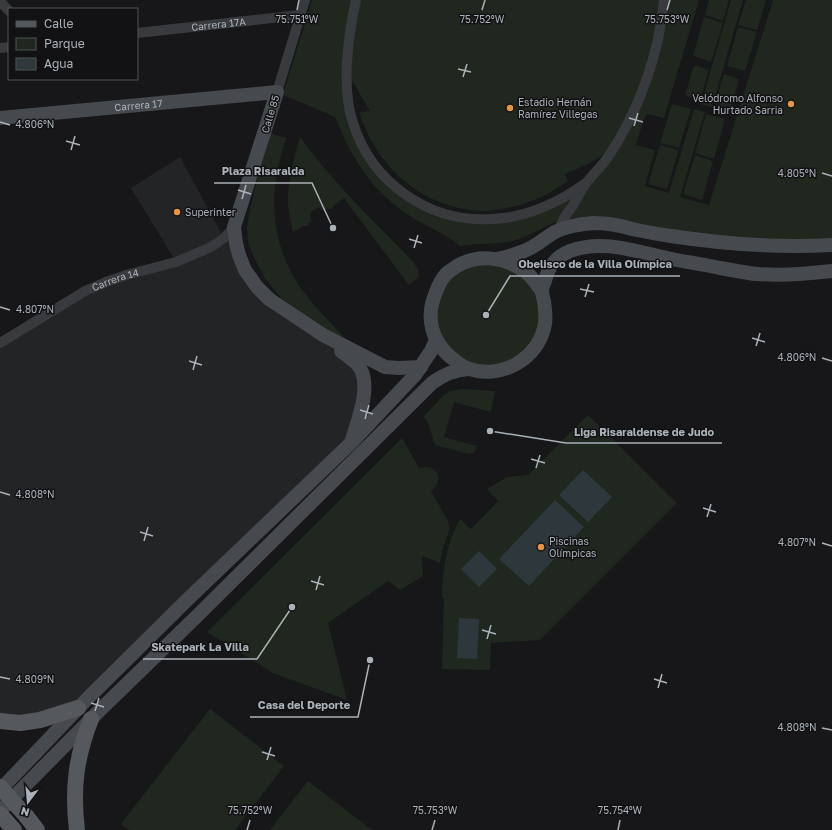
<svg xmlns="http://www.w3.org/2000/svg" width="832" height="830" font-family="'Golos Text',sans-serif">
  <rect width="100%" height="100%" fill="#171719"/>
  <!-- built -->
  <polygon fill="#232426" points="180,157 224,238 227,235 245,270 323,335 362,374 352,442 78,708 0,721 0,343 85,291 176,262 131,188"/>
  <!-- green -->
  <g fill="#1f271f" fill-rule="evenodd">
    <path d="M312,0h387l-35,118 -17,-4 -3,4 -8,27 19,5 -10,36 24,7 25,-84 11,3 -25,85 29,8 64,-205h59v245l-256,-19 -12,-8c-17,7 -33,18 -51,23 -18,4 -35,2 -53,5 -16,-14 -36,-20 -53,-32 -23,-15 -42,-37 -55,-61 -7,-11 -11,-24 -17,-36l-52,-22zM351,77l6,12 13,22 -11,1c18,56 64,97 124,99 8,0 16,-2 24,-3 24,-5 41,-13 61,-27l-3,-7 23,-10 24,-14 -38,42 -68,26 -65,-5 -56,-35 -36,-68z"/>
    <polygon points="709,0 729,0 723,21 705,15"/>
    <polygon points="731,0 743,0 712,107 701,104"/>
    <polygon points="746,0 766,0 757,30 738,25"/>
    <polygon points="704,17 723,23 711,62 693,56"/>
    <polygon points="738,27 757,32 745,71 727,66"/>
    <polygon points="694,65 709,70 700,100 685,95"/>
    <polygon points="724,74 739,79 731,109 715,104"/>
    <polygon points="672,104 691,109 679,148 660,143"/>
    <polygon points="706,114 725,119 714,159 695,153"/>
    <path d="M269,133l17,5c-4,13 -8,27 -10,41 -6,39 3,79 26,111 13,17 28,32 43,48l-15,-6 -47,-32 -19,-23 -12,-24 -4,-12 -1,-13 3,-19z"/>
    <path d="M300,137c33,46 75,85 114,126l4,7 1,7 -10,8 -65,-87 -11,8v2l-1,1h-4l-4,2 -4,-3c-8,0 -12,6 -8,13l-4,2v3h-4l-11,6c-2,-9 -4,-18 -5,-28 -1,-22 6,-45 12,-67z"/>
    <polygon points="660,145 679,150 667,189 648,184"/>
    <polygon points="695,155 713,161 702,200 683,194"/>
    <polygon points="488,258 535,281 545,324 513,367 458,363 431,318 442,280"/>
    <polygon points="461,389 495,391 491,412 454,402 444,437 477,446 474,453 469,454 435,445 427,420 423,417 445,394 451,391"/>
    <path d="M588,415l89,88 -137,137 -49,3 -1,27 -48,-1 2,-71 -2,-1c1,-29 4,-52 18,-78l11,10 27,-28 -11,-12 20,-12 21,-2z"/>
    <path d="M402,438l17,30c17,-5 27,11 12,23l16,28 3,9 -8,23 -2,12 -18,-7 1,20 -23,14 -12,-9 -60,42 19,77 -74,-27 -66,-41z"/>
    <polygon points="210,709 284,766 235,830 129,830 121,824"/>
    <polygon points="308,781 372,830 373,830 270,830"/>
  </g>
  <!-- water -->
  <g fill="#2e383c">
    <polygon points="583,470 612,497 588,522 559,495"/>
    <polygon points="555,500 584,527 529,586 499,559"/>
    <polygon points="479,551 497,569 479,587 461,569"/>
    <polygon points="459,618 479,619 477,659 457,658"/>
  </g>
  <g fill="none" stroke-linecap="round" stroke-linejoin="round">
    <!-- street -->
    <g stroke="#383a3e" stroke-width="10">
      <path d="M356,0c-8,36 -15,88 -3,123 19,60 76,100 139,96 33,-1 69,-17 95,-37"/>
      <polyline points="0,1 9,11"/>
      <path id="s1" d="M137,33l163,-18"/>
      <polyline points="0,48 9,47"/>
      <polyline points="277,92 305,0"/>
      <path d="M558,231c2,-5 4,-10 7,-14 2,-4 5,-7 7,-10 6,-9 9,-19 16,-26 6,-8 14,-15 20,-24 31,-46 51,-102 56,-157"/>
      <path id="s2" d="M0,343l85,-52 21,-9 20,-7 50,-13 35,-15 13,-9 10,-11"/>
    </g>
    <!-- secondary -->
    <g stroke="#46494e" stroke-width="14">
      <path id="s3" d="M0,118l277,-26 -43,135 2,16 3,12 6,15 12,17 12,12 54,36 62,32 14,1 22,-1"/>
      <path d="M497,259c13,-3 26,-6 37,-13 8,-5 15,-11 23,-15 11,-5 24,-7 36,-8 13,0 26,2 39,6 13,3 26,5 39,7 53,8 107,12 161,9"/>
      <path d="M542,291c-5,-6 -9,-13 -15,-18 -21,-16 -48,-20 -70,-7 -4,3 -8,5 -11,8 -5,6 -8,12 -10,18 -11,25 -5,50 17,67 4,3 8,7 14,9 33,13 72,-9 78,-44 1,-7 0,-16 -1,-23 -1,-4 -2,-7 -2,-11 0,-3 2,-6 3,-9 3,-15 11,-24 25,-30 32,-12 65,0 97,7 18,4 36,6 53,10 13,2 25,5 37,6 25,2 50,0 75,-3"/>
      <path d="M341,351c5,4 12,9 17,14 15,19 0,54 -6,75"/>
      <polyline points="0,790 89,697 187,600 352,442 415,375 431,351 436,340"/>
      <path d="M0,811l101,-102 95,-92 236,-234c13,-9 22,-13 37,-14"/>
    </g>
    <!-- primary -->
    <g stroke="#55585d" stroke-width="16">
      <polyline points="0,721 20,723 40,720 78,708"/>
      <polyline points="0,814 14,830"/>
      <polyline points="27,817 37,830"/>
      <path d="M77,830c-5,-41 -1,-73 14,-111"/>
    </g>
    <!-- primary-bridge -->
    <polyline stroke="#55585d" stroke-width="16" points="0,787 27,817"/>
  </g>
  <!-- ticks -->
  <path fill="none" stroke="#aab1b8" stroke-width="1.5" d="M297,10l2,-10M482,10l3,-10M667,10l3,-10M458,69l13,3M463,77l4,-13M629,118l14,4M0,122l10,3M634,126l4,-13M66,141l14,4M71,150l4,-14M822,173l10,3M238,190l13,4M242,199l4,-14M409,239l13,4M414,248l4,-13M580,289l14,3M585,297l4,-13M0,307l10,3M752,338l13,4M756,346l4,-13M822,358l10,3M189,361l13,4M193,370l4,-14M360,410l13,4M365,419l4,-14M531,459l14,4M536,468l4,-13M0,492l10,3M703,508l13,4M707,517l4,-13M140,532l13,4M144,541l4,-14M822,543l10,3M311,581l13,4M316,590l4,-14M482,630l14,4M487,639l4,-14M0,677l10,2M654,679l13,4M658,688l4,-14M91,703l13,4M95,711l4,-13M822,728l10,2M262,752l13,4M267,760l4,-13M247,830l3,-10M432,830l3,-10M618,830l2,-10"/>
  <!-- markers -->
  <g fill="#e79441" stroke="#121214" stroke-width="1.5">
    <circle cx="791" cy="104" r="4"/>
    <circle cx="510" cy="108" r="4"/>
    <circle cx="177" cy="212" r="4"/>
    <circle cx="541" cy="547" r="4"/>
  </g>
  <g text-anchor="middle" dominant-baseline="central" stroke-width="3" stroke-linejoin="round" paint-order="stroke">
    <!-- street labels -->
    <g font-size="10" fill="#aab1b8" stroke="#121214">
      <text stroke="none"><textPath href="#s1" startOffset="82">Carrera 17A</textPath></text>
      <text stroke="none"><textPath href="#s3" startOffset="139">Carrera 17</textPath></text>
      <text transform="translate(270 114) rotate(-73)">Calle 85</text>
      <text stroke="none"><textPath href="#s2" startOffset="132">Carrera 14</textPath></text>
    </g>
    <!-- poi labels -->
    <g font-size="10" fill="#aab1b8" stroke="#121214" text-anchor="start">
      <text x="783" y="98" text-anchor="end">Velódromo Alfonso<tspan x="783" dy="12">Hurtado Sarria</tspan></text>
      <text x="518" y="102">Estadio Hernán<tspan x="518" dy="12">Ramírez Villegas</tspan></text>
      <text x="185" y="212">Superinter</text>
      <text x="549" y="541">Piscinas<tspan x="549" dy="12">Olímpicas</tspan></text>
    </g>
  </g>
  <g font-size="10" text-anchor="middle" fill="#aab1b8" stroke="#121214" stroke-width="3" stroke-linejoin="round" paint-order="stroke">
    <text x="297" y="23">75.751°W</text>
    <text x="482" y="23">75.752°W</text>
    <text x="667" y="23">75.753°W</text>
    <text x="35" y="128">4.806°N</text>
    <text x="797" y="177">4.805°N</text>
    <text x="35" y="313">4.807°N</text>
    <text x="797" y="361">4.806°N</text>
    <text x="35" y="498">4.808°N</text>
    <text x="797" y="546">4.807°N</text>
    <text x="35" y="683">4.809°N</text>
    <text x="797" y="731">4.808°N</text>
    <text x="250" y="814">75.752°W</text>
    <text x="435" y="814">75.753°W</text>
    <text x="620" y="814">75.754°W</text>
  </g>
  <!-- callouts -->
  <path fill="none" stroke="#aab1b8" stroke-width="1.5" d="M333 228L312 183H214M486 315L510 276H680M490 431L566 443H722M292 607L257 659H143M370 660L358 717H250"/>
  <g fill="#aab1b8" stroke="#121214" stroke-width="1.5">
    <circle cx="333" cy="228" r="4"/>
    <circle cx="486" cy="315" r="4"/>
    <circle cx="490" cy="431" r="4"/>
    <circle cx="292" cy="607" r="4"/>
    <circle cx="370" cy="660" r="4"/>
  </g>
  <g font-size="11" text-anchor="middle" font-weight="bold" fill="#aab1b8" stroke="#121214" stroke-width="3" stroke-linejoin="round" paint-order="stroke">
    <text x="263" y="175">Plaza Risaralda</text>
    <text x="595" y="268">Obelisco de la Villa Olímpica</text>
    <text x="644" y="436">Liga Risaraldense de Judo</text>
    <text x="200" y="651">Skatepark La Villa</text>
    <text x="304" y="709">Casa del Deporte</text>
  </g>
  <!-- legend -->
  <rect x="8" y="8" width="130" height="72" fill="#121214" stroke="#4f5256"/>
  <rect x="16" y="21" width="20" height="6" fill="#55585d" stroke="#4f5256"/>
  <text x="44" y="28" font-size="12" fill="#aab1b8">Calle</text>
  <rect x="16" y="38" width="20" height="12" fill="#1f271f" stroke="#4f5256"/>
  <text x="44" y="48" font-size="12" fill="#aab1b8">Parque</text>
  <rect x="16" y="58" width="20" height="12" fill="#2e383c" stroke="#4f5256"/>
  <text x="44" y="68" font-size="12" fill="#aab1b8">Agua</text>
  <!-- north arrow -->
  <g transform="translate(28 802) rotate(196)" stroke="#121214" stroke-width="3" paint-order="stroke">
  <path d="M0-3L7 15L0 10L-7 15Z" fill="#aab1b8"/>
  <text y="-6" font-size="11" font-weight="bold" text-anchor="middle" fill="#aab1b8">N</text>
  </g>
</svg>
